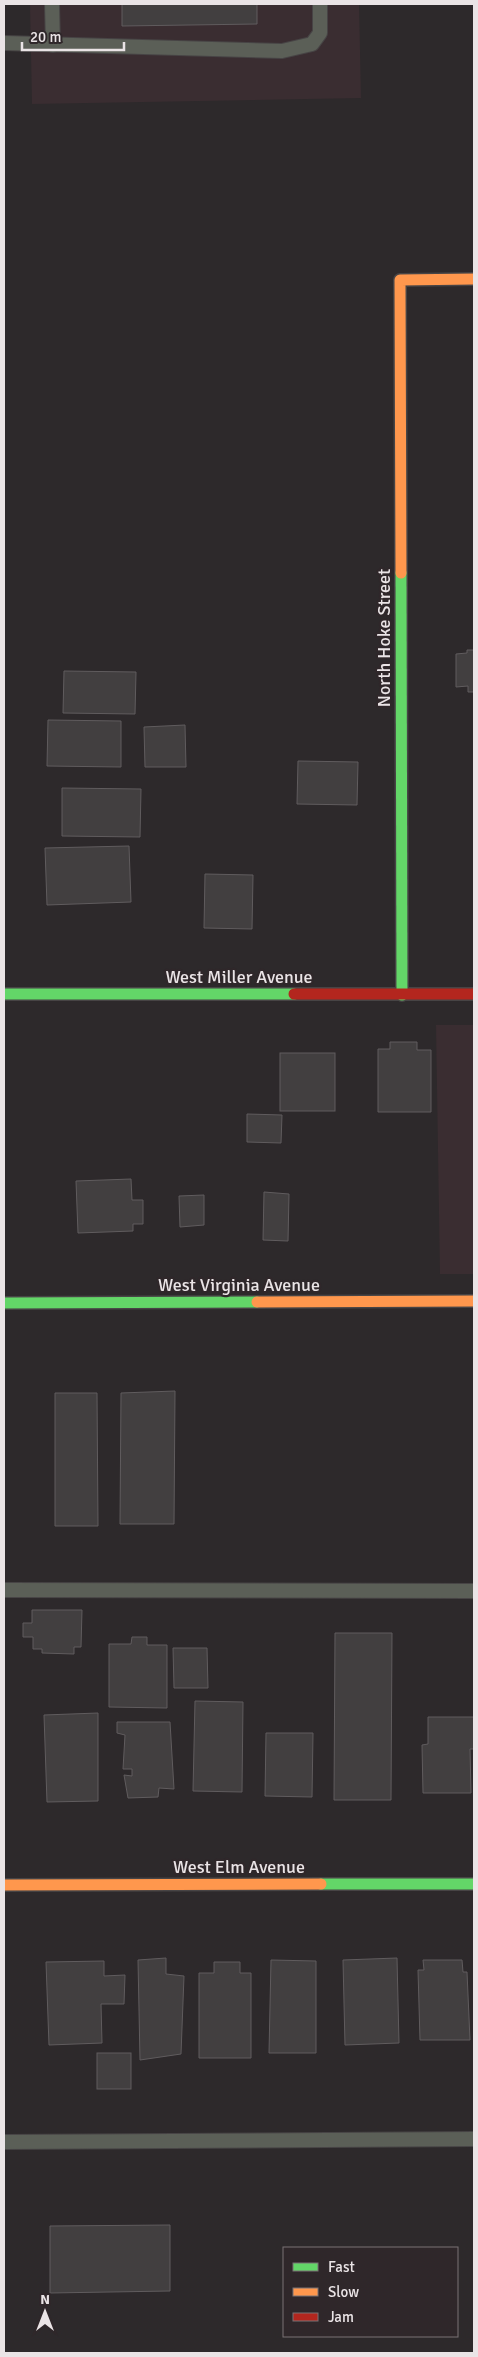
<svg xmlns="http://www.w3.org/2000/svg" width="478" height="2357" font-family="Signika,sans-serif">
  <rect width="100%" height="100%" fill="#2d292b"/>
  <!-- built -->
  <g fill="#3a2d31">
    <polygon points="30,4 359,4 361,98 32,104"/>
    <polygon points="436,1025 474,1025 474,1274 440,1274"/>
  </g>
  <!-- building -->
  <g fill="#423f40" stroke="#605c5e">
    <polygon points="122,4 257,4 257,24 122,26"/>
    <polygon points="467,650 474,650 474,692 468,692 468,686 456,687 456,654 467,653"/>
    <polygon points="64,671 136,672 135,714 63,713"/>
    <polygon points="48,720 121,721 121,767 47,766"/>
    <polygon points="185,725 186,767 145,767 144,727"/>
    <polygon points="298,761 358,762 357,805 297,804"/>
    <polygon points="62,788 141,789 140,837 62,836"/>
    <polygon points="129,846 131,902 47,905 45,848"/>
    <polygon points="205,874 253,875 252,929 204,928"/>
    <polygon points="390,1042 417,1042 417,1050 431,1050 431,1112 378,1112 378,1049 390,1049"/>
    <rect x="280" y="1053" width="55" height="58"/>
    <polygon points="247,1114 282,1115 281,1143 247,1142"/>
    <polygon points="131,1179 132,1200 143,1200 143,1224 133,1224 133,1231 78,1233 76,1181"/>
    <polygon points="264,1192 289,1194 288,1241 263,1240"/>
    <polygon points="204,1195 204,1225 180,1227 179,1196"/>
    <polygon points="175,1391 174,1524 120,1524 121,1393"/>
    <polygon points="55,1393 97,1393 98,1526 55,1526"/>
    <polygon points="32,1610 82,1610 81,1647 74,1647 74,1654 42,1653 42,1649 33,1649 33,1637 23,1637 23,1623 32,1623"/>
    <polygon points="335,1633 392,1633 391,1800 334,1800"/>
    <polygon points="132,1637 147,1637 147,1645 167,1645 167,1708 109,1707 109,1644 131,1644"/>
    <polygon points="173,1648 207,1648 208,1688 174,1688"/>
    <polygon points="195,1701 243,1702 242,1792 193,1791"/>
    <polygon points="98,1713 98,1801 47,1802 44,1715"/>
    <polygon points="428,1717 474,1717 474,1749 470,1749 471,1793 423,1793 422,1745 428,1744"/>
    <polygon points="117,1722 170,1722 174,1789 159,1788 158,1797 128,1798 124,1775 132,1776 132,1769 123,1769 125,1735 117,1733"/>
    <polygon points="266,1733 313,1733 312,1797 265,1796"/>
    <polygon points="166,1958 166,1974 184,1976 181,2054 140,2060 138,1960"/>
    <polygon points="397,1958 399,2043 345,2045 343,1960"/>
    <polygon points="271,1960 316,1961 316,2053 269,2053"/>
    <polygon points="423,1960 462,1960 463,1972 467,1972 470,2040 420,2040 418,1970 424,1970"/>
    <polygon points="104,1961 104,1976 125,1975 124,2004 101,2004 102,2043 49,2045 46,1962"/>
    <polygon points="214,1962 240,1962 240,1973 251,1973 251,2058 199,2058 199,1973 214,1973"/>
    <rect x="97" y="2053" width="34" height="36"/>
    <polygon points="170,2225 170,2291 50,2293 50,2226"/>
  </g>
  <g fill="none" stroke-linecap="round" stroke-linejoin="round">
    <!-- lane casing -->
    <g stroke="#474445" stroke-width="16">
      <g id="lane">
        <polyline points="52,4 53,45"/>
        <polyline points="4,43 282,51 312,44 320,33 320,4"/>
        <polyline points="4,1590 474,1591"/>
        <polyline points="4,2142 474,2139"/>
      </g>
    </g>
    <!-- fast casing -->
    <g stroke="#474445" stroke-width="14">
      <g id="fast">
        <polyline points="401,573 402,995"/>
        <polyline points="4,994 294,994"/>
        <polyline points="4,1303 257,1302"/>
        <polyline points="321,1884 474,1884"/>
      </g>
    </g>
    <!-- slow casing -->
    <g stroke="#474445" stroke-width="14">
      <g id="slow">
        <polyline points="401,573 400,280 474,279"/>
        <polyline points="257,1302 474,1301"/>
        <polyline points="4,1885 321,1884"/>
      </g>
    </g>
    <!-- jam casing -->
    <g stroke="#474445" stroke-width="14">
      <polyline id="jam" points="294,994 474,994"/>
    </g>
    <!-- lane -->
    <use href="#lane" stroke="#5b5f57" stroke-width="14"/>
    <!-- fast -->
    <use href="#fast" stroke="#63d668" stroke-width="11"/>
    <!-- slow -->
    <use href="#slow" stroke="#ff974d" stroke-width="11"/>
    <!-- jam -->
    <use href="#jam" stroke="#b3261e" stroke-width="11"/>
  </g>
  <g text-anchor="middle" dominant-baseline="central" stroke-width="4.5" stroke-linejoin="round" paint-order="stroke">
    <!-- street labels -->
    <g font-size="18" fill="#eae4e6" stroke="#2f272a">
      <text transform="translate(384 638) rotate(-90)">North Hoke Street</text>
      <text x="239" y="977">West Miller Avenue</text>
      <text x="239" y="1285">West Virginia Avenue</text>
      <text x="239" y="1867">West Elm Avenue</text>
    </g>
  </g>
  <!-- border -->
  <rect width="478" height="2357" fill="none" stroke="#eae4e6" stroke-width="10"/>
  <!-- legend -->
  <rect x="283" y="2247" width="175" height="90" fill="#2f272a" stroke="#7a7375"/>
  <rect x="293" y="2263" width="25" height="8" fill="#63d668" stroke="#7a7375"/>
  <text x="328" y="2272" font-size="15" fill="#eae4e6">Fast</text>
  <rect x="293" y="2288" width="25" height="8" fill="#ff974d" stroke="#7a7375"/>
  <text x="328" y="2297" font-size="15" fill="#eae4e6">Slow</text>
  <rect x="293" y="2313" width="25" height="8" fill="#b3261e" stroke="#7a7375"/>
  <text x="328" y="2322" font-size="15" fill="#eae4e6">Jam</text>
  <!-- north arrow -->
  <g transform="translate(45 2312)" stroke="#2f272a" stroke-width="4" paint-order="stroke">
  <path d="M0-4L9 19L0 12L-9 19Z" fill="#eae4e6"/>
  <text y="-8" font-size="14" font-weight="bold" text-anchor="middle" fill="#eae4e6">N</text>
  </g>
  <!-- scale -->
  <path d="M22 42v8h102v-8" fill="none" stroke="#eae4e6" stroke-width="2.5"/>
  <text x="30" y="42" font-size="15" fill="#eae4e6" stroke="#2f272a" stroke-width="4" paint-order="stroke">20 m</text>
</svg>
